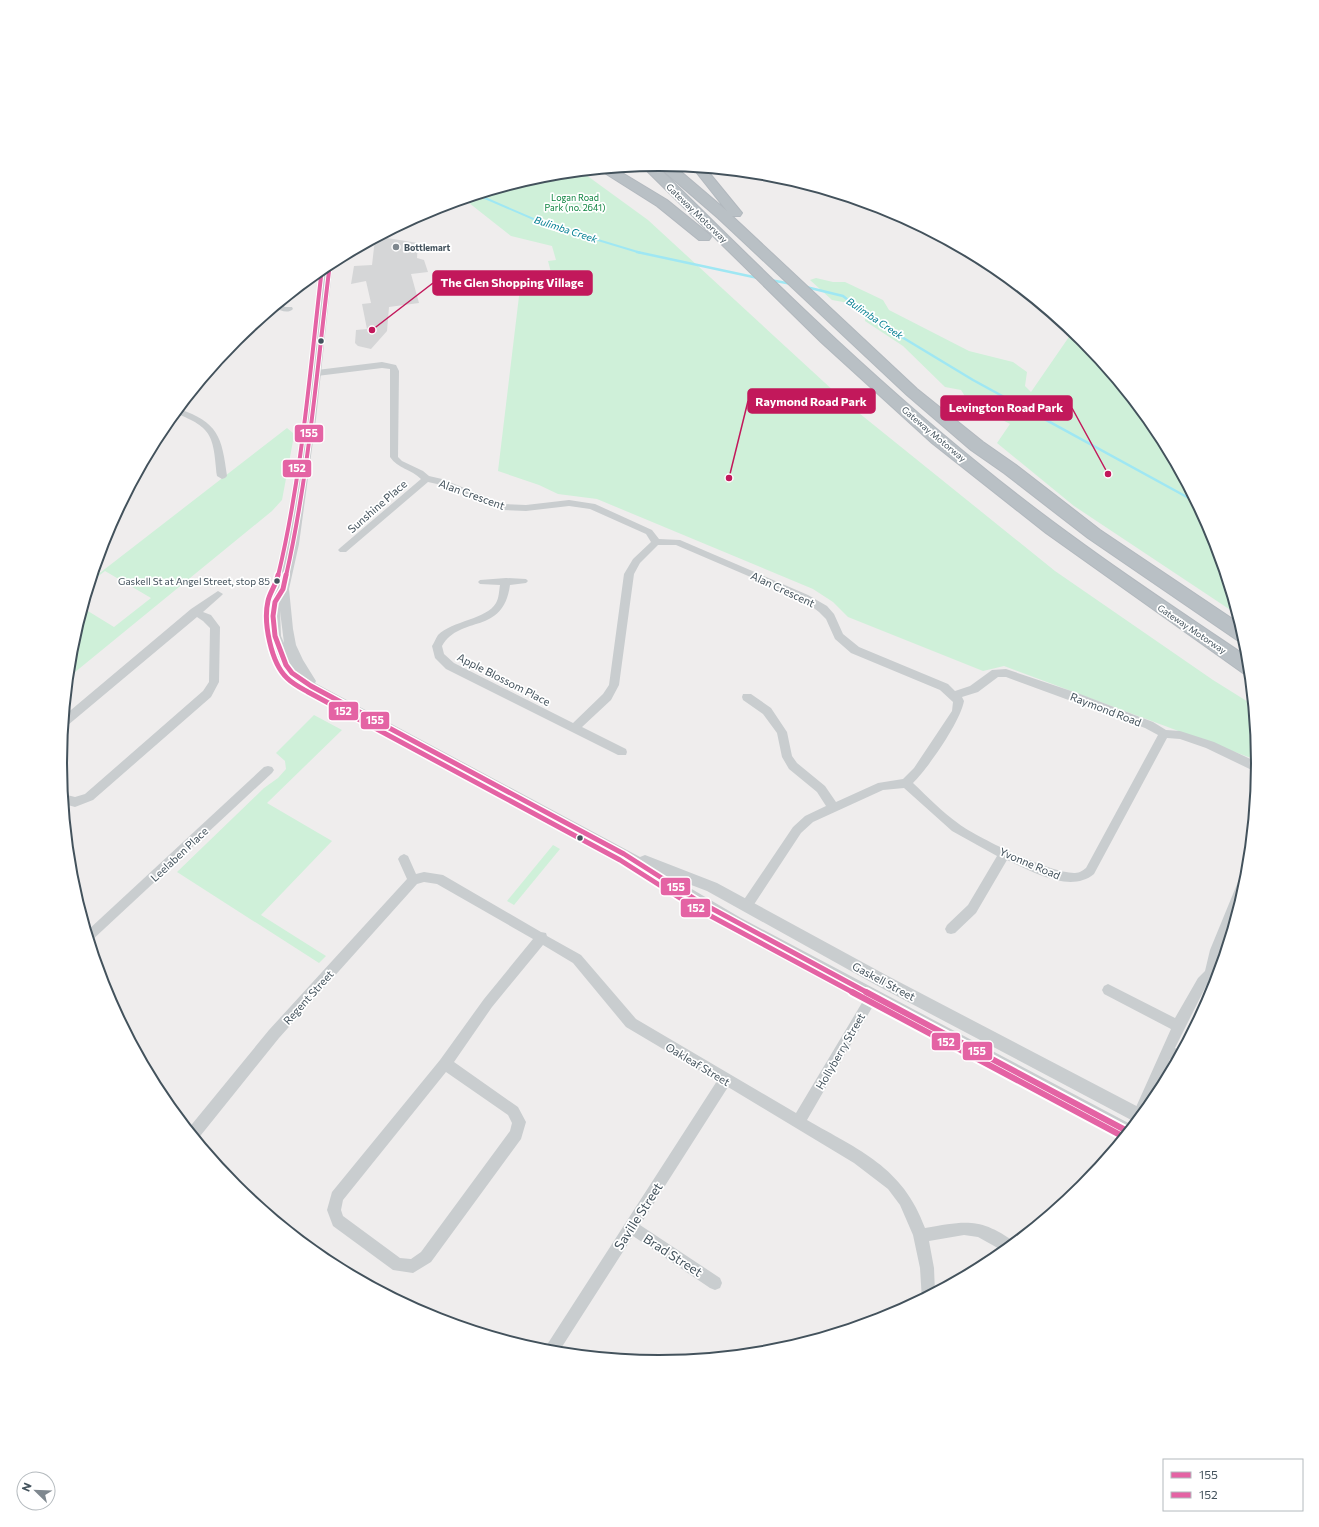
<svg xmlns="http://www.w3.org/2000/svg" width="1319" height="1527" font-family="Commissioner,sans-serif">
  <rect width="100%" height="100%" fill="#efeded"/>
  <!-- green -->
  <g fill="#cff0d9">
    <polygon points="582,172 648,220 849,405 1055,571 1213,680 1253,705 1259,761 1004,666 983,671 848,617 833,602 813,589 597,499 558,494 539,485 498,471 520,288 553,280 548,261 556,260 552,246 511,236 464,199 543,175"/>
    <path d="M816,278l17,4h12l38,18 6,10 80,41 44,11 14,10 -2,14 6,6 42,-61 11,9 74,91 55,103 25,81 -164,-109 -77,-63 13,-19c-13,-8 -30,-9 -40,-20 -4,-4 -6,-10 -9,-14l-16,-3 -42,-41 -38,-25 1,-10 -6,-6 -28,-5 -22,-20z"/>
    <polygon points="287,428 293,433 293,441 282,500 272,511 69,677 72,646 83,608 114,627 151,598 105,571 92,581 92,579"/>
    <polygon points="314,715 342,730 267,803 332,841 261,915 326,956 319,963 177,872 264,788 278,778 286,769 285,761 276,753"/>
    <polygon points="553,845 560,849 514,905 507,901"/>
  </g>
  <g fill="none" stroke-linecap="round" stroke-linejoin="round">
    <!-- stream-far1 -->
    <polyline stroke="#9fe7f3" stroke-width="2" points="478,195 545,224 641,253"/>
    <!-- stream -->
    <g stroke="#9fe7f3" stroke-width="2.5">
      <polyline points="637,252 758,278"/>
      <polyline points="770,280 792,284"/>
      <polyline points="806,287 843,296 872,319 973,380 1196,502"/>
    </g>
  </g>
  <!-- building -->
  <polygon fill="#d5d6d7" points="387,238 418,243 417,258 424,260 428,272 411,274 419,303 389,307 387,331 371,349 358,346 355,343 356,330 367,329 362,304 371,303 366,281 351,284 354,266 372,265 375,239"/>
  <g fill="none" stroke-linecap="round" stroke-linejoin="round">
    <!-- motorway casing -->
    <g stroke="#b2b8be" stroke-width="2">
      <g id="motorway">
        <path d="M655,164c105,104 210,208 325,301 85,70 177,131 269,193l1,17 -7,-2 -197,-140 -114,-90 -111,-101 -179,-176z"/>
        <polygon points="660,164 673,165 727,211 693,168 706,169 742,213 740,216 732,216 917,389 983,442 1016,465 1100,530 1240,624 1246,641 1237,640 1088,538 1004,473 971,450 907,395 718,218 660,168"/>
        <polygon points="614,168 667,200 709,234 711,237 709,240 699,240 657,206 600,170"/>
      </g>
    </g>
    <!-- minor -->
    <g fill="#c9cdcf" fill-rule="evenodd">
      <path d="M280,303l5,4h7l1,2c-5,5 -13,2 -18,-2z"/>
      <polygon points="227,351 228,353 220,365 215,365"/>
      <path d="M382,362l14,3 3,6 -1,86 4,4 21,10 6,5 13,3 62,25 22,1 43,-5 26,4 57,26 7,9 21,1 128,55 19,11 7,8 9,20 16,13 89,37 7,7 15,-5 22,-16 14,-1 74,25 73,28 13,8 14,1 34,11 45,21 -1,10 -52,-25 -26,-9 -13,-1 -73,136c-24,20 -63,-3 -87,-14l-31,53 -21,20 -4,1 -4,-1 -2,-4 2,-4 21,-20 29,-49 -45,-25 -48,-43 -21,2 -70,32 -12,11 -50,76 -4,1 -4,-1 -2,-4 2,-4 50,-74 12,-11 21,-10 -9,-14 -28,-23 -7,-12 -5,-24 -14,-19 -20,-14 -1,-3 1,-3h8l20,14 16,24 5,24 5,7 28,23 11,16 42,-19 25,-4 11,-11 38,-57 1,-9 -13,-12 -89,-37 -16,-14 -9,-20 -7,-7 -17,-13 -126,-54h-18l-18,18 -6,11 -15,111 -8,15 -29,27 44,22 1,3 -1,3h-8l-172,-86 -11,-11 -3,-12c2,-3 4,-8 6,-11 14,-14 49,-16 58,-32 3,-5 3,-12 4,-18l-20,-1 -2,-2 2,-2 26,-2 20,1 2,2 -2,2 -16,2c-7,51 -49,29 -68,61l2,8 10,9 119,60 30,-29 6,-9 15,-111 9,-15 18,-17 -5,-8 -56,-25 -21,-3 -43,5 -23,-1 -66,-26 -9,-2 -82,70h-6l-2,-2 2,-2 81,-69c-10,-10 -23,-10 -31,-22v-88l-8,-1 -65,8 -4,-3 4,-3zM998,677h8l139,51 13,7 -72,133c-3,2 -6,5 -11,5 -23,1 -97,-35 -116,-49 -17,-12 -31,-27 -46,-41 16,-16 47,-61 51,-82l-2,-4 16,-5z"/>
      <path d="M179,409c39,13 43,28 48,67l-2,2 -3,1 -5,-3c-4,-39 -3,-48 -42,-63z"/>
      <polygon points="218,591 223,594 221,596 203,612 211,615 220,627 219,682 211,697 93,800 75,807 64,804 63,794 75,797 85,794 203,691 209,682 210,628 203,621 197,617 68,725 64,726 65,715 191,609"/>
      <polygon points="268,766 272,767 274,770 272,773 90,942 87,931 264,767"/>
      <path d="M404,854l4,2 8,18 8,-2 19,3 98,57 5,1 1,3 34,19 55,64 160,94 73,-122 4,-2 4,2 2,4 -2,4 -70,121c52,30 96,47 118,108 41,-7 55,-11 91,15l-11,9 -27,-15 -14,-2 -35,6 5,27 1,25 -13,7 -2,-32 -7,-33 -13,-30 -12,-16 -34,-26 -126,-76 -88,138 80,53 2,5 -2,5 -5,2 -5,-2 -77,-52 -75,117 -15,-2 174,-270 -91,-54 -53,-64 -30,-18 -51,62 -38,55 64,45 8,15 -5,17 -90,123 -18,11 -20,-3 -60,-44 -6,-16 5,-18 108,-132 44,-61 49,-60 -96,-55 -13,-2 -7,2 -138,154 -82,102 -9,-11 81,-99 138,-151 -9,-20 2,-3zM446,1072l62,43 4,8 -2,8 -89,121 -10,7 -11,-1 -57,-42 -2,-6 2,-10z"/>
      <polygon points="1249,867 1247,881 1239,909 1222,950 1217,974 1206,986 1175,1048 1182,1052 1176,1062 1170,1059 1150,1107 1137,1122 1134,1121 1132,1116 1171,1029 1104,994 1102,990 1104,986 1108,984 1112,986 1175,1018 1198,978 1205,971 1210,950 1242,872 1244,869"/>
    </g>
    <!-- tertiary -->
    <path fill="#c9cdcf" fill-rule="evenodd" d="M333,261l-17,158 -17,125 -10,45 4,40 3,16 7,15 13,21 -1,2 325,174 5,-2 72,28 169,92 260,136 -11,11 -259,-137 -169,-94 -34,-13 68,40 393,208 -10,12 -393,-212 -38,-21 -74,-47 -312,-169 -19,-13 -8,-11 -11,-29 -2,-20 2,-14 8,-13 10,-45 19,-125 19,-153zM280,611l4,32 -3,-7z"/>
    <!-- motorway -->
    <use href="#motorway" fill="#b9c0c5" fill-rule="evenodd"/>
    <!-- bus-1-far2 casing -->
    <g stroke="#fff" stroke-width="6">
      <path id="bus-1-far2" d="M286,576c23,-102 31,-209 44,-313"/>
    </g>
    <!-- bus-1-far1 casing -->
    <g stroke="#fff" stroke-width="8">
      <polyline id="bus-1-far1" points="286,575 283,589 275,602 273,616 275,636 286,665 292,673 311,686 624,854 698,901 868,993"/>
    </g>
    <!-- bus-1 casing -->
    <g stroke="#fff" stroke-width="10">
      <polyline id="bus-1" points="866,992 1129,1132"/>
    </g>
    <!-- bus-2-far2 casing -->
    <g stroke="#fff" stroke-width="6">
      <path id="bus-2-far2" d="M278,576c24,-100 32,-206 44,-308"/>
    </g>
    <!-- bus-2-far1 casing -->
    <g stroke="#fff" stroke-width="8">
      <path id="bus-2-far1" d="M278,575c-2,10 -8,17 -10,26 -5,21 3,62 19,77 6,6 14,10 21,14l312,168 74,47 160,86"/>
    </g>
    <!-- bus-2 casing -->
    <g stroke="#fff" stroke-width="10">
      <polyline id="bus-2" points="852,992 1124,1137"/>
    </g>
    <!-- bus-1-far2 -->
    <use href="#bus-1-far2" stroke="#e463a4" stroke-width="4"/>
    <!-- bus-1-far1 -->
    <use href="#bus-1-far1" stroke="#e463a4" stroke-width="5"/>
    <!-- bus-1 -->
    <use href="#bus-1" stroke="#e463a4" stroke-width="6"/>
    <!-- bus-2-far2 -->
    <use href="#bus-2-far2" stroke="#e463a4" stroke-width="4"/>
    <!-- bus-2-far1 -->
    <use href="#bus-2-far1" stroke="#e463a4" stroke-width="5"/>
    <!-- bus-2 -->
    <use href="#bus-2" stroke="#e463a4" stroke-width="6"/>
  </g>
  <!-- markers -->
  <circle fill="#7f888f" stroke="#fff" stroke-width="1.5" cx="396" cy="247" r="4"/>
  <g fill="#43525c" stroke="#fff" stroke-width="1.5">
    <circle cx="321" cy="341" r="3.5"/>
    <circle cx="277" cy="581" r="3.5"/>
    <circle cx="580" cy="838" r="3.5"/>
  </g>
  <g text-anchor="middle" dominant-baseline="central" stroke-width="3.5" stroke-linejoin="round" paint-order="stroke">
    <!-- far-park labels -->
    <g font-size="9" fill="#0d8440" stroke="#fff">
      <text x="575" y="197">Logan Road<tspan x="575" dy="10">Park (no. 2641)</tspan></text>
    </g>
    <!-- far-street labels -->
    <g font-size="9" fill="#43525c" stroke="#fff">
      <text transform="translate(697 213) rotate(44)">Gateway Motorway</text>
      <text transform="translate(934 434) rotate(40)">Gateway Motorway</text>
      <text transform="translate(1192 629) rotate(34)">Gateway Motorway</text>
    </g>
    <!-- far-poi labels -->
    <g font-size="9" font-weight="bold" fill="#43525c" stroke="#fff" text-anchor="start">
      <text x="404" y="247">Bottlemart</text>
    </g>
    <!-- far-water labels -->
    <g font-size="10" font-style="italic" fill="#037f92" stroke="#fff">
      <text transform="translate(566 229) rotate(18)">Bulimba Creek</text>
      <text transform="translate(875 318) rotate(34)">Bulimba Creek</text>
    </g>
    <!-- bus labels -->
    <g font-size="10" fill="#43525c" stroke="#fff" text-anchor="end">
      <text x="270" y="581">Gaskell St at Angel Street, stop 85</text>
    </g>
    <!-- street labels -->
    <g font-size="11" fill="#43525c" stroke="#fff">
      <text transform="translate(472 494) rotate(20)">Alan Crescent</text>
      <text transform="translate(377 506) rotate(-41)">Sunshine Place</text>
      <text transform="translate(783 589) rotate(25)">Alan Crescent</text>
      <text transform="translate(504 679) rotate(27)">Apple Blossom Place</text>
      <text transform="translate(1106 709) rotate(21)">Raymond Road</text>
      <text transform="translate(179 854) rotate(-43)">Leelaben Place</text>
      <text transform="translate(1030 863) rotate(23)">Yvonne Road</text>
      <text transform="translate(884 981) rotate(28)">Gaskell Street</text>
      <text transform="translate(308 997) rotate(-48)">Regent Street</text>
      <text transform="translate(840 1051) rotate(-60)">Hollyberry Street</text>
      <text transform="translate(698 1064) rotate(31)">Oakleaf Street</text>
    </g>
    <!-- near-street labels -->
    <g font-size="13" fill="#43525c" stroke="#fff">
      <text transform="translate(638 1216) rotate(-57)">Saville Street</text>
      <text transform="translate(673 1255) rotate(33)">Brad Street</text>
    </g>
  </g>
  <!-- crop -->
  <path d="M0 0H1319V1527H0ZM67 763a592 592 0 1 1 1184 0a592 592 0 1 1-1184 0Z" fill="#fff" fill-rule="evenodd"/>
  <path fill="none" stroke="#43525c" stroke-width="2" d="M67 763a592 592 0 1 1 1184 0a592 592 0 1 1-1184 0Z"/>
  <!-- callouts -->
  <path fill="none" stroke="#c2185b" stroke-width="1.5" d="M372 330L433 283M729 478L748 401M1108 474L1072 408"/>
  <g fill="#c2185b" stroke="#fff" stroke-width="1.5">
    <circle cx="372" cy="330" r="4"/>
    <circle cx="729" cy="478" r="4"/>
    <circle cx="1108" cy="474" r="4"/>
  </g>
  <g fill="#c2185b" stroke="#c2185b" stroke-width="1.5">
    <rect x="433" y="271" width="159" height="24" rx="4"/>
    <rect x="748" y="389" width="127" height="24" rx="4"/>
    <rect x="941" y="396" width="131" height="24" rx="4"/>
  </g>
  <g font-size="12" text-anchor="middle" font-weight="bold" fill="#fff">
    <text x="512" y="287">The Glen Shopping Village</text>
    <text x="811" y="406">Raymond Road Park</text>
    <text x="1006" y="412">Levington Road Park</text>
  </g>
  <g stroke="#fff" stroke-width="1.5">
    <rect x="294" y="424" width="30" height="19" rx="4" fill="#e463a4"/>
    <rect x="282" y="459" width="30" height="19" rx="4" fill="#e463a4"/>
    <rect x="328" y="701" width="31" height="20" rx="4" fill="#e463a4"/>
    <rect x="360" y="711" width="30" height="19" rx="4" fill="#e463a4"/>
    <rect x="660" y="877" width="31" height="19" rx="4" fill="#e463a4"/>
    <rect x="680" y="898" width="31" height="20" rx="4" fill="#e463a4"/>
    <rect x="931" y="1032" width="30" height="19" rx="4" fill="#e463a4"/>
    <rect x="962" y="1041" width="31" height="20" rx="4" fill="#e463a4"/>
  </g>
  <g font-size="11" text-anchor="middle" font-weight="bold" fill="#fff">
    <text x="309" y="437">155</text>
    <text x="297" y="472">152</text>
    <text x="343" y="715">152</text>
    <text x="375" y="724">155</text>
    <text x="676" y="891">155</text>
    <text x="696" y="912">152</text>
    <text x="946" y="1046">152</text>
    <text x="977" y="1055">155</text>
  </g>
  <!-- legend -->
  <rect x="1163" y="1459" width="140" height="52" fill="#ffffff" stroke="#b4babe"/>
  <rect x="1171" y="1472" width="20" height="6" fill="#e463a4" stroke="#b4babe"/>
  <text x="1199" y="1479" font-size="12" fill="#43525c">155</text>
  <rect x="1171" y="1492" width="20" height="6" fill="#e463a4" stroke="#b4babe"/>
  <text x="1199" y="1499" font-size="12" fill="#43525c">152</text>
  <!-- north arrow -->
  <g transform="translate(36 1491) rotate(293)"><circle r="19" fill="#ffffff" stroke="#b4babe"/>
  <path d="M0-3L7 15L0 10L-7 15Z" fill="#7f888f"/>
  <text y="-6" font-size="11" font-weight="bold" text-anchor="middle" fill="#43525c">N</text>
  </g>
</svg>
